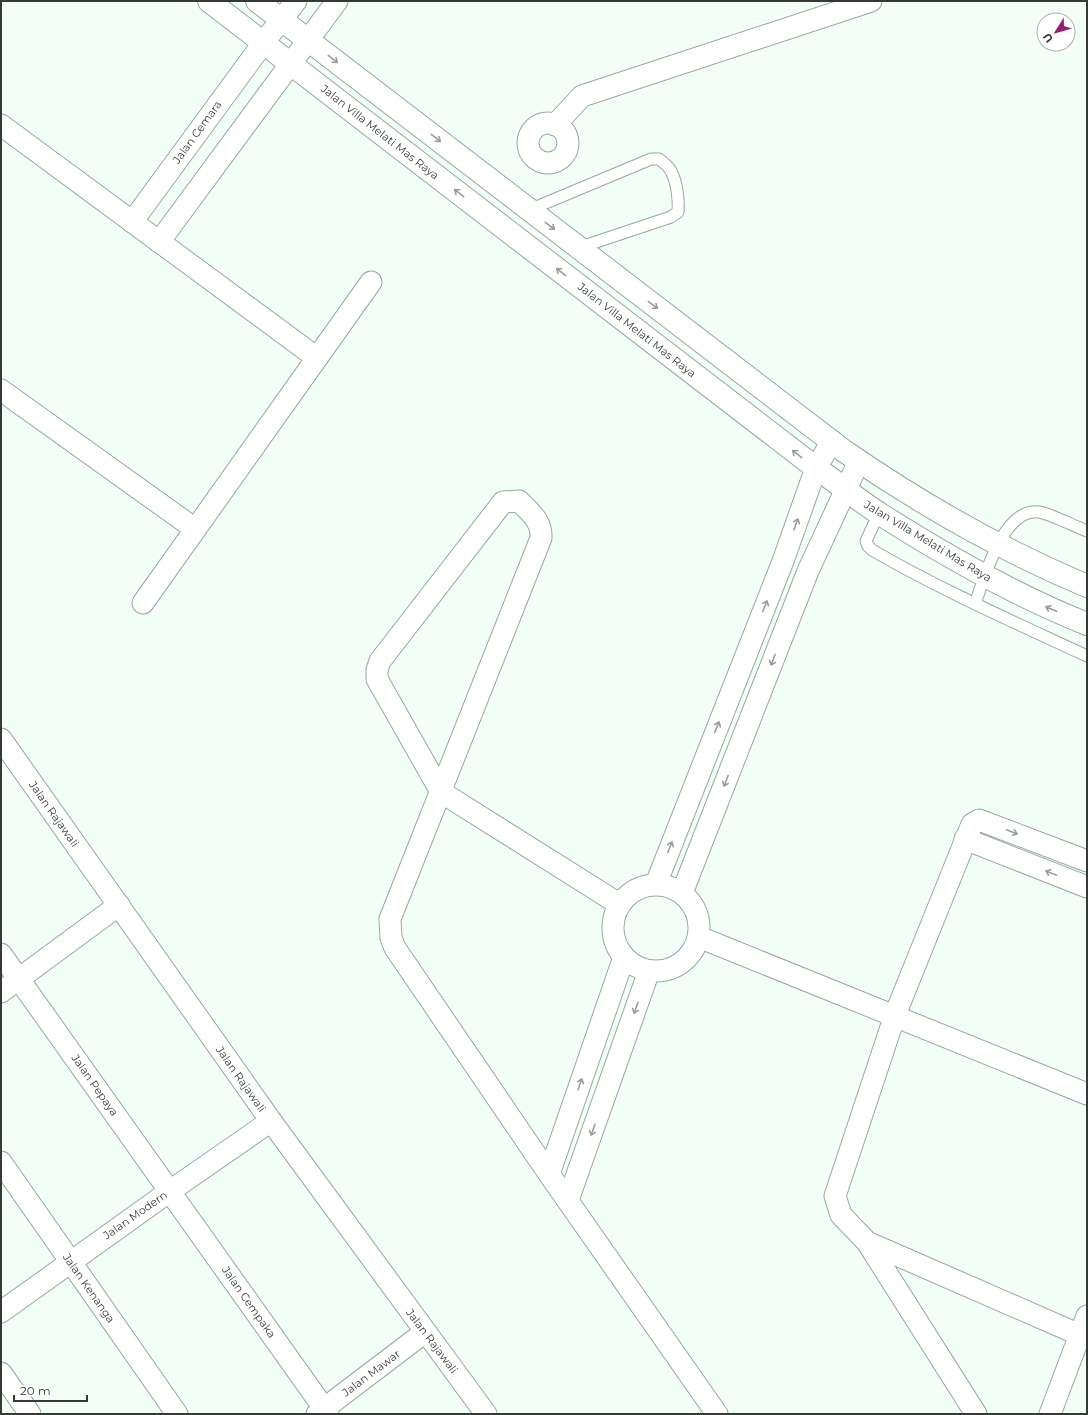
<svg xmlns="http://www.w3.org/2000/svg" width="1088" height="1415" font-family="Montserrat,sans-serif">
  <rect width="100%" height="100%" fill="#f1fff6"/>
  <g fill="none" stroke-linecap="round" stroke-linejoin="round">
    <!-- lane casing -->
    <g stroke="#98a89e" stroke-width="13">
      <g id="lane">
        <path d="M529,210l122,-51h8c5,4 11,8 13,14 5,11 7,27 6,39l-7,5 -93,31"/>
        <path d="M879,513l-13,28 2,5 4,4c69,40 142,72 215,106"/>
        <path d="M975,604c9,-25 28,-97 64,-92 12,2 35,14 48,19"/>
      </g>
    </g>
    <!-- street casing -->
    <g stroke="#98a89e" stroke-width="23">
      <g id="street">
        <circle cx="548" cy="143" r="20"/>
        <polyline points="1,125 317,358"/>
        <polyline points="555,125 582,96 871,1"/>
        <polyline points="132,222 264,42 296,1"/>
        <polyline points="159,242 337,1"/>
        <polyline points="1,390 195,529"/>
        <polyline points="143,603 371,282"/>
        <polyline points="1,739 271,1121 486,1414"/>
        <polyline points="965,839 1087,887"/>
        <polyline points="656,884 783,561 816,468 832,441"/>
        <circle cx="656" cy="928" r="43"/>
        <polyline points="682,893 808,571 859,461"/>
        <path d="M619,904l-178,-112 -64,-113v-9l3,-9 123,-159 16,-1c12,12 23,20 22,37l-151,381 1,19 4,10 154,226 168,240"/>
        <polyline points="699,937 1087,1094"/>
        <polyline points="1,954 328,1414"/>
        <polyline points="1,992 119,905"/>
        <polyline points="1,1162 177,1414"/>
        <polyline points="549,1174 624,957"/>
        <polyline points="568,1200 649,971"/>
        <polyline points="867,1242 1080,1335"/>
        <polyline points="1,1312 170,1191 271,1121"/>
        <polyline points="1,1373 30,1414"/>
        <polyline points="317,1414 425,1332"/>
        <polyline points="976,1414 867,1242 841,1215 835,1196 895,1015 972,824 979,820 1087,861"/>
        <polyline points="1050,1414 1087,1316"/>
      </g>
    </g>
    <!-- secondary casing -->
    <g stroke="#98a89e" stroke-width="24">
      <g id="secondary">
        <path d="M209,1l607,467c22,15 42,32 64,46 66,42 134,81 207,110"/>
        <path d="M257,1l587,450c77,53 157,99 243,135"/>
      </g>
    </g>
    <!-- lane -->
    <use href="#lane" stroke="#fff" stroke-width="11"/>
    <!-- street -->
    <use href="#street" stroke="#fff" stroke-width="21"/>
    <!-- secondary -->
    <use href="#secondary" stroke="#fff" stroke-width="22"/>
  </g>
  <!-- one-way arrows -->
  <defs><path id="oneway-shaft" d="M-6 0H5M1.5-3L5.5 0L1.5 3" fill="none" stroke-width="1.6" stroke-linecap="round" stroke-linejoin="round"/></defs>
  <g stroke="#9a9d9a">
    <use href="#oneway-shaft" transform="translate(333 59) rotate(38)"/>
    <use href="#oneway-shaft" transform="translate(436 138) rotate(38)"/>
    <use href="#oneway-shaft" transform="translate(459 193) rotate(-142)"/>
    <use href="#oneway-shaft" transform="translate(550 226) rotate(37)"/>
    <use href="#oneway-shaft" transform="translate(561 272) rotate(-142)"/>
    <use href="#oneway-shaft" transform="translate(653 305) rotate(37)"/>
    <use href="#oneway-shaft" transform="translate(797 454) rotate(-142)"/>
    <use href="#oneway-shaft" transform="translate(796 524) rotate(-70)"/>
    <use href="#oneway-shaft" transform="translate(765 606) rotate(-68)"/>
    <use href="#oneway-shaft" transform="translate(1051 609) rotate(-157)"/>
    <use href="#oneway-shaft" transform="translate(773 660) rotate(111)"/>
    <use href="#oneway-shaft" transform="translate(717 727) rotate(-68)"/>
    <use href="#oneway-shaft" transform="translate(726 781) rotate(111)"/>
    <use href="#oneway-shaft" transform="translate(1012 832) rotate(21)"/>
    <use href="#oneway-shaft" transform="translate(670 847) rotate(-68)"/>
    <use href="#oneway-shaft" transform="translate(1051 873) rotate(-158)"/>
    <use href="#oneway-shaft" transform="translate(636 1008) rotate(109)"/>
    <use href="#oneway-shaft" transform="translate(580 1084) rotate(-71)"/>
    <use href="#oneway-shaft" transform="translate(593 1130) rotate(109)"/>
  </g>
  <g text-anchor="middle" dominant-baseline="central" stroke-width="3.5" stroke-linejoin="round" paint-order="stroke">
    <!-- street labels -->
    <g font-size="11" fill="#343b36" stroke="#fff">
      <text transform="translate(197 132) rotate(-54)">Jalan Cemara</text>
      <text transform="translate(380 132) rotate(38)">Jalan Villa Melati Mas Raya</text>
      <text transform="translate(637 330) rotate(38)">Jalan Villa Melati Mas Raya</text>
      <text transform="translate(928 541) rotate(31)">Jalan Villa Melati Mas Raya</text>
      <text transform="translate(54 814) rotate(55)">Jalan Rajawali</text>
      <text transform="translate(241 1079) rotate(55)">Jalan Rajawali</text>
      <text transform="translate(95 1085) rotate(55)">Jalan Pepaya</text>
      <text transform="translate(135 1215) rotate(-35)">Jalan Modern</text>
      <text transform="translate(89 1288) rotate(55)">Jalan Kenanga</text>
      <text transform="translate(249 1302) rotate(55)">Jalan Cempaka</text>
      <text transform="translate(432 1341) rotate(53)">Jalan Rajawali</text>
      <text transform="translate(371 1373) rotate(-37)">Jalan Mawar</text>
    </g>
  </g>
  <!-- border -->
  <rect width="1088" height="1415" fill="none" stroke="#343b36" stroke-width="4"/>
  <!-- north arrow -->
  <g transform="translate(1056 32) rotate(233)"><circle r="19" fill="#ffffff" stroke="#aeb1af"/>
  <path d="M0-3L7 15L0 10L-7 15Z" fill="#991c73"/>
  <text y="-6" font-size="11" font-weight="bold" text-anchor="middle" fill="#343b36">U</text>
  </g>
  <!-- scale -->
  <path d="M14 1395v6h73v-6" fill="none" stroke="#343b36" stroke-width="2"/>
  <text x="20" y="1395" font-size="12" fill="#343b36" stroke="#ffffff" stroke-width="3" paint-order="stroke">20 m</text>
</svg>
